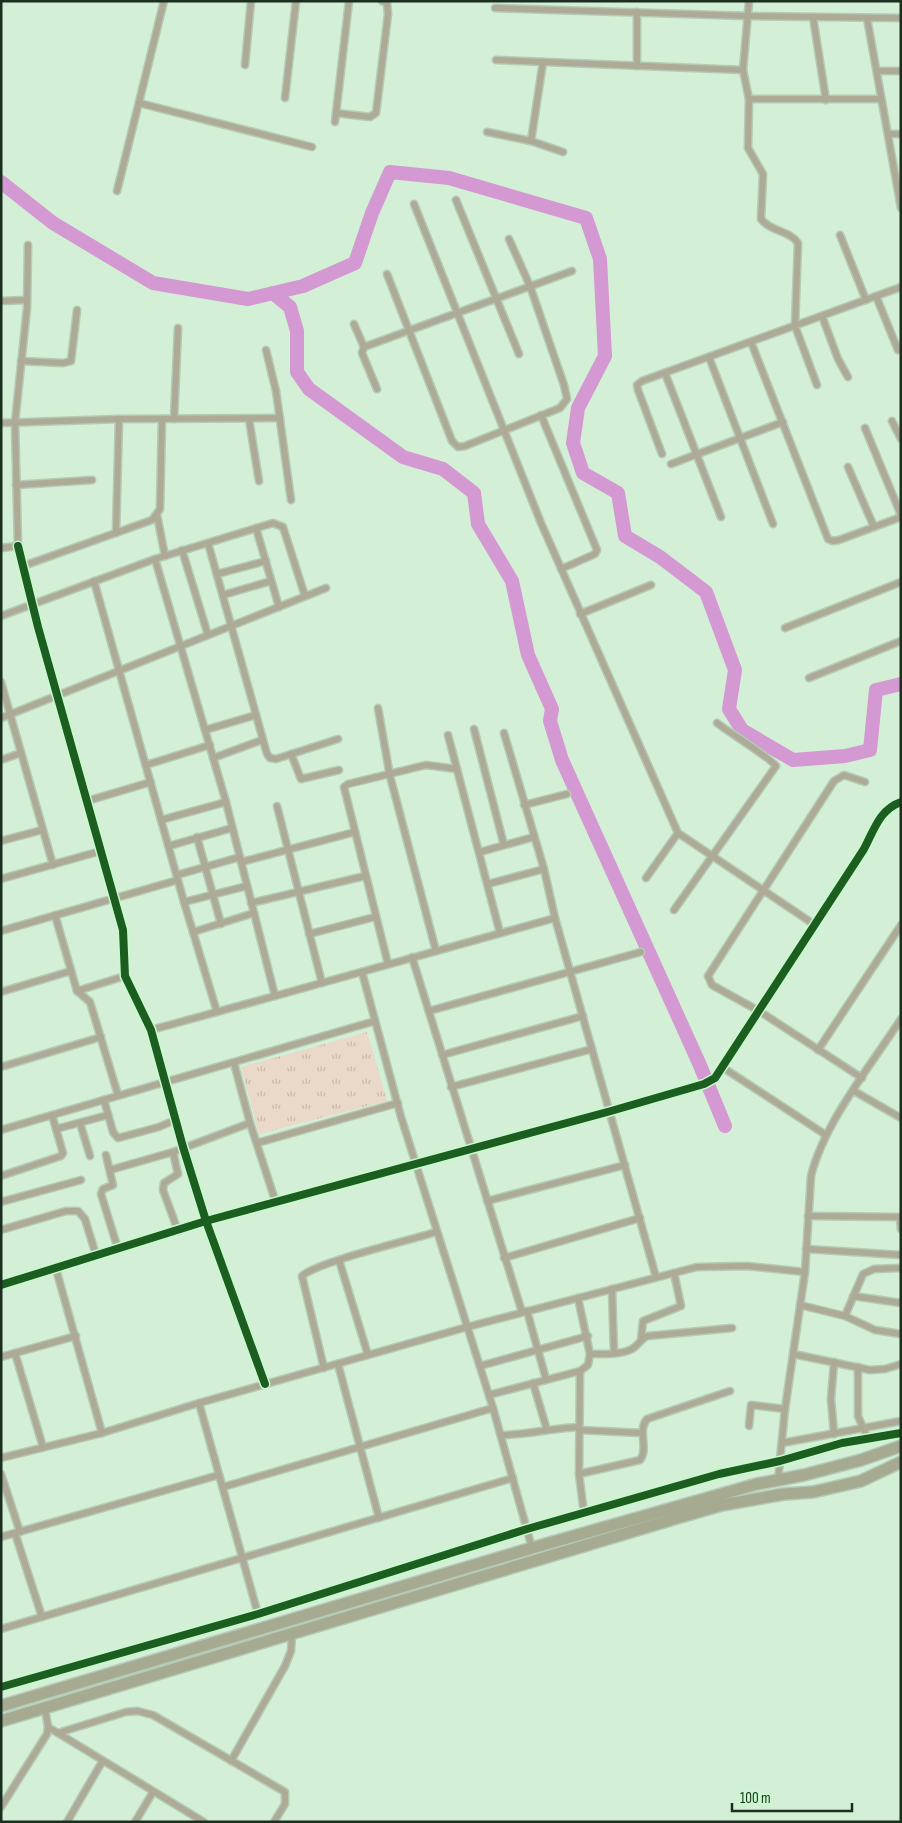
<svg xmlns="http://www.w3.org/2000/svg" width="902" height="1823" font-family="'Sofia Sans Condensed',sans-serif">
  <defs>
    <pattern id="grass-tufts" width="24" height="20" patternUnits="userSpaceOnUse" patternTransform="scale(1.25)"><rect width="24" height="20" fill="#ead8c9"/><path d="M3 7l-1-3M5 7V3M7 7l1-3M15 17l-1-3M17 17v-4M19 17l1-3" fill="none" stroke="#c8baac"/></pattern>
  </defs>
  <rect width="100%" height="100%" fill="#d3efd6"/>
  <!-- grass -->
  <polygon fill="url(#grass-tufts)" points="367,1032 387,1101 259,1134 241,1067"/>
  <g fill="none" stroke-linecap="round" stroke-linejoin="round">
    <!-- river -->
    <g stroke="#d498d2" stroke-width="14">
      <polyline points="1,182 53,223 153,283 248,299 303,286 355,263 372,213 390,172 449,178 586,218 600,259 605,356 578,408 573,443 583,473 618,493 625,536 660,557 706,592 735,670 729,709 742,730 793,760 845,756 870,750 876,690 901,684"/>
      <polyline points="273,293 290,307 297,331 297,372 309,389 403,457 443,469 474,493 478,524 512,581 528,655 552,709 550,721 562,760 699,1063 725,1126"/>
    </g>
    <!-- minor casing -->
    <g stroke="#b4cab7" stroke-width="9">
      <g id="minor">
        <path d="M749,1l-6,69 6,29 -1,49 15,26 -2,45c10,13 28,11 37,24l-3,83 22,59"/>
        <polyline points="495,8 748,16 901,18"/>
        <polyline points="637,12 637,66"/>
        <polyline points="813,17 826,100"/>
        <polyline points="867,18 901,208"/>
        <polyline points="496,60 743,70"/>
        <polyline points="245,65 251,1"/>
        <polyline points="877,71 901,71"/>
        <polyline points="285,98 296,1"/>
        <polyline points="749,99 881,99"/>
        <polyline points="139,103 312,147"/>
        <polyline points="336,113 370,117 376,113 388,14 387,3 382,1"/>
        <polyline points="335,122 349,1"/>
        <polyline points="487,132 531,141 563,152"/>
        <polyline points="888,134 901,134"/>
        <polyline points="531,141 543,62"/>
        <polyline points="117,191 164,1"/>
        <polyline points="456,200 519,354"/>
        <polyline points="414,204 541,523 678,833 815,925"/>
        <polyline points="840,235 866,300"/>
        <polyline points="387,274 452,441 458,447 465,446 560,408 567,399 564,385 530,286 509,239"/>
        <polyline points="876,296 898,350"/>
        <polyline points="1,301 26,300"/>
        <polyline points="822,316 838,359 848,377"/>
        <polyline points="354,324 364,347 572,271"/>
        <polyline points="751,342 828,539 833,541 839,540 901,517"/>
        <polyline points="364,347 362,353 377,389"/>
        <polyline points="266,350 276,391 291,500"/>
        <polyline points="709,357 773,524"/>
        <polyline points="21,361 63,363 71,361 77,310"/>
        <polyline points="665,373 721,517"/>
        <polyline points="541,415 597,550 595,554 561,569"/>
        <polyline points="174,419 178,328"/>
        <polyline points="249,419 259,481"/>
        <polyline points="892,421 901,439"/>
        <polyline points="1,423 119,419 280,418"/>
        <polyline points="865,428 901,515"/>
        <polyline points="662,454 638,390 637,385 642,381 901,287"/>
        <polyline points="671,464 783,422"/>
        <polyline points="848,467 874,527"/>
        <polyline points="16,485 92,480"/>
        <polyline points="157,515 165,556"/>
        <polyline points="256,528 279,607"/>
        <polyline points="116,533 119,419"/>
        <polyline points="208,543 267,754 270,758 276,759 338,739"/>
        <polyline points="18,546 38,627 123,930 125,976 151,1030 183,1147 206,1221 265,1384"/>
        <polyline points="1,548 18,546 15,422 27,308 28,245"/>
        <polyline points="182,550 208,635"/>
        <polyline points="23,566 152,520 160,509 162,420"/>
        <polyline points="217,574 266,561"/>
        <polyline points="94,581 184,902 217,1012"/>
        <polyline points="223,595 271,581"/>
        <polyline points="580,614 651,585"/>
        <polyline points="1,616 155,559 273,523 283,527 305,596"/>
        <polyline points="785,628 901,582"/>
        <polyline points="809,678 901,641"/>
        <polyline points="1,682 53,865"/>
        <polyline points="378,708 390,776 436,951"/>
        <polyline points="1,718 326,588"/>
        <polyline points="474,729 504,845"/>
        <polyline points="205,730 256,715"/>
        <polyline points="504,733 544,869 555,918"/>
        <polyline points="448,735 500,933"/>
        <polyline points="291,754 301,779 339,770"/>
        <polyline points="213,758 262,740"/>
        <polyline points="1,760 21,753"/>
        <polyline points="146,765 210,745"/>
        <polyline points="87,801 151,782"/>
        <polyline points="524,805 567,794"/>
        <polyline points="277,806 322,983"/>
        <polyline points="161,820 226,802"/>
        <polyline points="197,837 221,924"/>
        <polyline points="1,841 42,830"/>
        <polyline points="169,846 232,828"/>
        <polyline points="480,852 534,837"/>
        <polyline points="241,862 355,832"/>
        <polyline points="177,875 240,857"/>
        <polyline points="646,878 678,833"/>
        <polyline points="1,879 101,851"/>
        <polyline points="488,884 544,869"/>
        <polyline points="184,902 247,886"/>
        <polyline points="251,903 365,876"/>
        <path d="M674,910l102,-144c-3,-6 -49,-35 -59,-43"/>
        <polyline points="55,915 77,991 125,976"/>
        <polyline points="1,931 178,880"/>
        <polyline points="193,932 254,913"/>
        <polyline points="309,934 375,917"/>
        <polyline points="412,957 522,1312"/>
        <polyline points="388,964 344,787 348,784 426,765 457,769"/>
        <polyline points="362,972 401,1117 493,1408 532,1548"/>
        <polyline points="77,991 90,1002 118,1095"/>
        <polyline points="1,992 71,971"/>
        <polyline points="275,996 555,918 656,1277"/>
        <polyline points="429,1011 641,952"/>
        <polyline points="151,1030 275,996 226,802 155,559"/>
        <polyline points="818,1050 901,925"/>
        <polyline points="442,1055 583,1016"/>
        <polyline points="234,1063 250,1123"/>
        <polyline points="1,1067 101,1037"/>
        <polyline points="722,1067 826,1135"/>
        <polyline points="862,1078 759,1011 712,985 708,976 834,781 844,775 865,782"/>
        <polyline points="451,1087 592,1049"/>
        <polyline points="854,1091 901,1118"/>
        <polyline points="104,1100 113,1132 118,1138 159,1127 175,1120"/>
        <polyline points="80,1123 90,1156"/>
        <polyline points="56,1129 108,1115"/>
        <polyline points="1,1130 375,1021"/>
        <polyline points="257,1143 398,1103"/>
        <polyline points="173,1152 178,1174 164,1183 163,1190 178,1231"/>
        <polyline points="106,1155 113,1185 103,1189 101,1194 118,1249"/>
        <polyline points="110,1170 173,1152 250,1123 276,1203"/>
        <polyline points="1,1176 61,1156 63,1153 52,1115"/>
        <polyline points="487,1201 625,1165"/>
        <polyline points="1,1202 81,1180"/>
        <polyline points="808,1216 901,1217"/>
        <polyline points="900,1217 901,1229"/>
        <polyline points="1,1230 66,1211 78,1211 85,1219 96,1255"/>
        <polyline points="806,1249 901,1255"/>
        <polyline points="504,1258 640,1218"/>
        <polyline points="339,1260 368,1355"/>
        <polyline points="56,1269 102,1433"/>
        <path d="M1,1285l205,-64 405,-110 93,-27 11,-6 149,-229c10,-19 16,-40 37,-47"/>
        <polyline points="612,1289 614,1353"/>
        <polyline points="853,1296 901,1303"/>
        <polyline points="578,1298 590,1354 588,1365 580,1371 579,1474 584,1513"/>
        <polyline points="800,1305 845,1316 875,1330 901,1334"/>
        <polyline points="527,1311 546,1379"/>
        <polyline points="845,1316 863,1274 874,1269 901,1268"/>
        <polyline points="641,1340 643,1321 681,1306 674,1273"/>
        <path d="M590,1354c14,0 30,1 42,-5 7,-4 9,-11 16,-13l84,-8"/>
        <polyline points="793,1354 870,1370 885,1369 901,1364"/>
        <polyline points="1,1357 15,1353"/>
        <polyline points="338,1364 379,1518"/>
        <polyline points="480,1366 588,1336"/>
        <polyline points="858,1367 858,1416 868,1439"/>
        <path d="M324,1368l-22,-92c15,-14 109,-36 134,-44"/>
        <polyline points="533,1383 547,1430"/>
        <polyline points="489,1395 580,1371"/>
        <polyline points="199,1403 258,1614"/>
        <polyline points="749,1426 751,1405 785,1409"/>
        <polyline points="579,1430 642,1433"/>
        <polyline points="834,1434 831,1399 834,1362"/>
        <path d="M501,1435c26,0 51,-7 78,-8"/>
        <polyline points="782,1443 901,1421"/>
        <polyline points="43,1447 15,1353 76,1336"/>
        <polyline points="1,1458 102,1433 199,1403 467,1327 697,1267 747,1266 805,1272"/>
        <polyline points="1,1474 20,1532"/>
        <path d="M579,1474l61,-14c9,-12 -3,-29 7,-41l83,-28"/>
        <path d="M778,1480l7,-71 20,-137 6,-96c13,-53 60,-111 90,-157"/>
        <polyline points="223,1487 493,1408"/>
        <polyline points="15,1533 42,1617"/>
        <polyline points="1,1537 219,1475"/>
        <polyline points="1,1629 513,1478"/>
        <polyline points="1,1687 258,1614 527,1529 719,1474 780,1461 842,1443 901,1433"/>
        <polyline points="48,1727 204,1822"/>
        <polyline points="58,1733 126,1712 137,1711 153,1715 285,1792 285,1804 274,1822"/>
        <polyline points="231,1761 285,1666 291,1651 292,1635"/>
        <polyline points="1,1807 47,1734 48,1727 45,1708"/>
        <polyline points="67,1822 102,1762"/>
        <polyline points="135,1822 153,1792"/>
      </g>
    </g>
    <!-- trunk casing -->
    <g stroke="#b4cab7" stroke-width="14">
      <g id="trunk">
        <polyline points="1,1706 532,1548 757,1484 804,1475 861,1460 901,1446"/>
        <polyline points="1,1721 677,1518 722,1505 784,1494 813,1492 861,1481 901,1462"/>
      </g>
    </g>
    <!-- minor -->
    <use href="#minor" stroke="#adaa96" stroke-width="6"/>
    <!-- trunk -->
    <use href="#trunk" stroke="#a5aa90" stroke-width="11"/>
    <!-- cycleway casing -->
    <g stroke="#c8face" stroke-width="11">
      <g id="cycleway">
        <polyline points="18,546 38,627 123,930 125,976 151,1030 183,1147 206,1221 265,1384"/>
        <path d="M1,1285l205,-64 405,-110 93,-27 11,-6 149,-229c10,-19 16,-40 37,-47"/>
        <polyline points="1,1687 258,1614 527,1529 719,1474 780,1461 842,1443 901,1433"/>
      </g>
    </g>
    <!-- cycleway -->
    <use href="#cycleway" stroke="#1b5e20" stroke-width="8"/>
  </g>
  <!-- border -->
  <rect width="902" height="1823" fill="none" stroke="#1b2f1e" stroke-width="5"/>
  <!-- scale -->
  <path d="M732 1803v8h120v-8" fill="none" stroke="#1b2f1e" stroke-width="2.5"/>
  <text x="740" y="1803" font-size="15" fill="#1b2f1e" stroke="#c8face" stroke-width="4" paint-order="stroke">100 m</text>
</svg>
